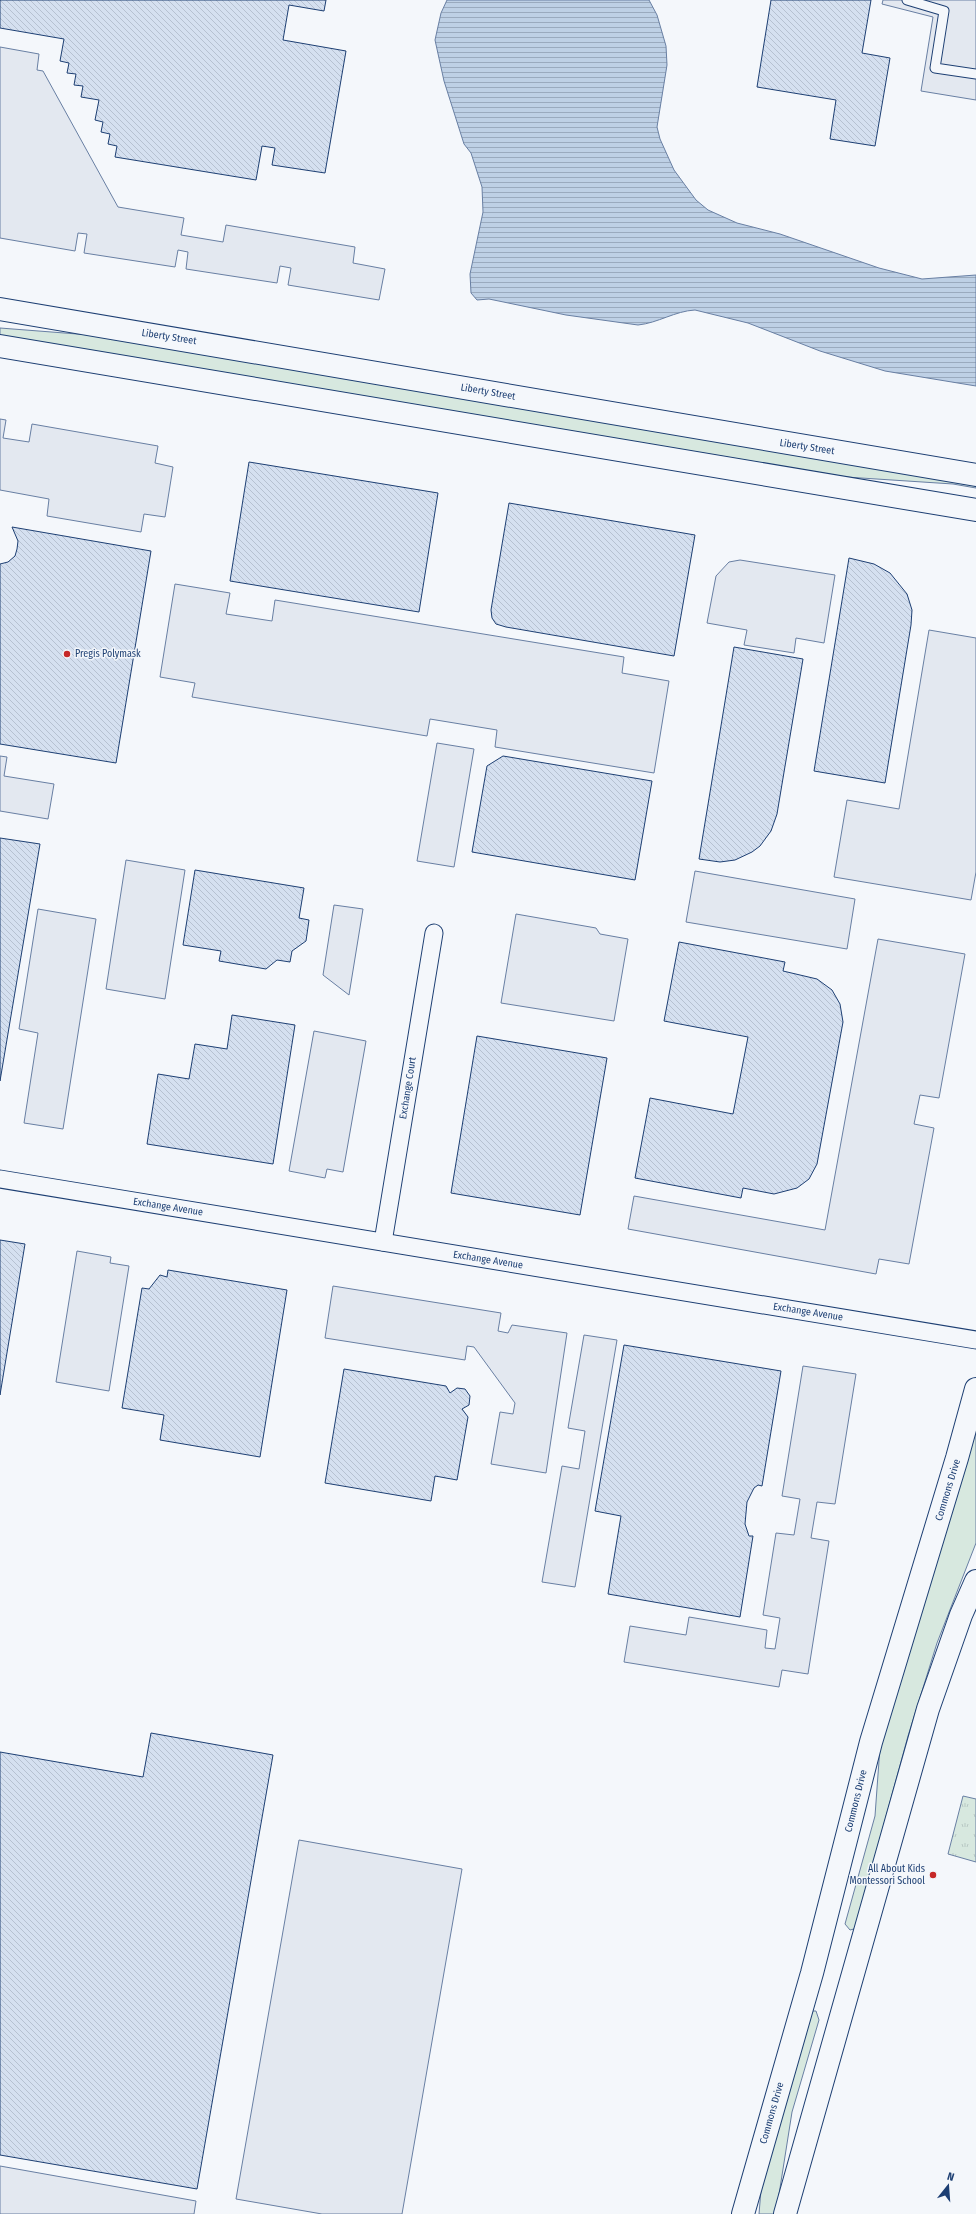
<svg xmlns="http://www.w3.org/2000/svg" width="976" height="2214" font-family="'Fira Sans Condensed',sans-serif">
  <defs>
    <pattern id="park-tufts" width="24" height="20" patternUnits="userSpaceOnUse"><rect width="24" height="20" fill="#d7e8df"/><path d="M3 7l-1-3M5 7V3M7 7l1-3M15 17l-1-3M17 17v-4M19 17l1-3" fill="none" stroke="#b8c8c3"/></pattern>
    <pattern id="water-rules" width="6" height="5" patternUnits="userSpaceOnUse"><rect width="6" height="5" fill="#bed0e5"/><path d="M0 2.5h6" fill="none" stroke="#9aaabe"/></pattern>
    <pattern id="building-back-hatch" width="6" height="6" patternUnits="userSpaceOnUse"><rect width="6" height="6" fill="#d5e0f0"/><path d="M-1 5l2 2M0 0l6 6M5-1l2 2" fill="none" stroke="#b6c1d1"/></pattern>
  </defs>
  <rect width="100%" height="100%" fill="#f4f7fb"/>
  <!-- grass -->
  <g fill="#d7e8df" stroke="#687fa3">
    <polygon points="0,328 90,335 976,483 976,488 953,484 846,477 0,336"/>
    <polygon points="976,1431 976,1543 937,1643 908,1736 857,1923 854,1929 850,1930 845,1924 875,1816 880,1747"/>
    <polygon points="813,2011 816,2011 819,2020 792,2112 777,2207 775,2214 759,2214 761,2190 808,2017"/>
  </g>
  <!-- park -->
  <polygon fill="url(#park-tufts)" stroke="#687fa3" points="963,1796 976,1799 976,1862 948,1854"/>
  <!-- parking -->
  <g fill="#e3e8f0" stroke="#687fa3">
    <polygon points="883,0 976,0 976,100 921,91 933,17 882,4"/>
    <polygon points="0,47 39,54 37,70 43,71 118,207 184,218 181,235 223,242 226,225 355,247 353,263 385,269 379,300 288,285 291,268 280,266 277,283 186,269 188,252 178,250 175,267 84,253 87,234 78,233 75,251 0,238"/>
    <polygon points="0,419 6,420 3,438 29,442 32,424 158,446 155,463 173,467 165,517 144,514 141,532 47,516 49,499 0,490"/>
    <polygon points="740,560 835,575 824,643 796,638 794,653 744,645 747,630 707,623 716,576 729,562"/>
    <polygon points="175,584 230,593 226,614 272,621 275,600 624,657 622,673 669,681 654,773 495,747 497,730 430,719 427,736 192,697 195,683 160,677"/>
    <polygon points="929,630 976,638 976,872 971,900 834,877 847,800 899,809"/>
    <polygon points="437,743 474,749 454,867 417,861"/>
    <polygon points="0,756 7,757 4,776 54,784 48,819 0,811"/>
    <polygon points="126,860 185,870 165,999 106,989"/>
    <polygon points="695,871 855,899 847,949 686,922"/>
    <polygon points="334,905 363,909 349,995 323,975"/>
    <polygon points="38,909 96,919 63,1129 24,1123 38,1033 19,1029"/>
    <polygon points="516,914 596,928 600,934 628,939 614,1021 501,1003"/>
    <polygon points="878,939 965,954 939,1098 920,1095 914,1124 934,1128 909,1264 879,1259 876,1274 628,1229 634,1196 825,1230"/>
    <polygon points="314,1031 366,1041 343,1172 327,1169 325,1178 289,1171"/>
    <polygon points="77,1251 111,1257 110,1263 129,1266 109,1391 56,1382"/>
    <polygon points="333,1286 501,1313 498,1331 508,1333 512,1325 567,1333 546,1473 491,1464 500,1412 513,1414 515,1403 474,1347 467,1346 465,1360 325,1338"/>
    <polygon points="584,1335 617,1340 575,1587 542,1582 562,1466 579,1469 585,1431 568,1428"/>
    <polygon points="803,1366 856,1374 835,1504 817,1502 811,1538 829,1541 808,1674 782,1670 779,1687 624,1662 630,1626 686,1635 689,1617 767,1630 765,1648 775,1649 780,1618 763,1615 776,1533 794,1535 800,1499 782,1496"/>
    <polygon points="299,1840 462,1869 402,2214 322,2214 236,2199"/>
    <polygon points="0,2166 196,2201 194,2214 0,2214"/>
  </g>
  <!-- water -->
  <path fill="url(#water-rules)" stroke="#687fa3" d="M447,0h202l8,15 9,31 1,19 -10,62 3,12 14,31 22,30 12,10 29,13 43,11 99,34 43,11 54,-4v111l-91,-15 -65,-20 -72,-28 -53,-13c-20,1 -37,13 -57,15l-72,-10 -77,-16 -12,1 -6,-7 -1,-19 13,-62 -1,-25 -11,-34 -7,-9 -20,-63 -9,-41 6,-27z"/>
  <!-- building -->
  <g fill="url(#building-back-hatch)" stroke="#1d3f73">
    <polygon points="0,0 326,0 324,11 289,5 283,40 346,51 325,173 272,165 275,148 262,146 256,180 115,157 117,146 108,144 110,134 101,132 103,122 95,120 99,100 81,97 83,86 74,85 76,74 67,73 69,63 60,61 64,39 0,28"/>
    <polygon points="771,0 871,0 862,53 890,58 875,146 830,139 836,100 757,87"/>
    <polygon points="249,462 438,493 419,612 230,581"/>
    <polygon points="509,503 695,535 674,656 506,627 496,624 492,618 491,610"/>
    <polygon points="12,527 151,551 116,763 0,744 0,564 8,562 15,556 17,549 18,541"/>
    <polygon points="849,558 874,564 890,573 907,594 912,610 911,625 885,783 814,771"/>
    <polygon points="734,647 803,659 777,814 771,831 760,846 752,852 735,860 720,862 699,859"/>
    <polygon points="503,756 652,781 635,880 472,852 487,766"/>
    <polygon points="0,838 40,844 0,1081"/>
    <polygon points="195,870 304,888 299,918 309,920 306,941 292,951 290,962 277,960 266,969 219,961 221,951 183,945"/>
    <polygon points="679,942 785,962 783,971 817,979 832,990 840,1004 843,1022 817,1164 809,1179 797,1188 774,1194 743,1188 741,1198 635,1178 650,1098 733,1114 748,1037 664,1021"/>
    <polygon points="232,1015 295,1025 273,1164 147,1144 158,1074 189,1079 195,1044 227,1049"/>
    <polygon points="477,1036 607,1058 580,1215 451,1193"/>
    <polygon points="0,1240 25,1244 0,1395"/>
    <polygon points="168,1270 287,1290 260,1457 160,1440 164,1415 122,1408 142,1288 149,1289 160,1275 167,1277"/>
    <polygon points="624,1345 781,1371 762,1486 758,1485 754,1488 747,1502 745,1524 749,1536 753,1536 740,1617 608,1594 621,1516 595,1511"/>
    <polygon points="344,1369 446,1386 450,1393 457,1388 465,1389 470,1396 469,1405 462,1409 468,1417 457,1480 435,1476 431,1501 325,1483"/>
    <polygon points="151,1733 273,1755 197,2189 0,2155 0,1752 143,1777"/>
  </g>
  <g fill="none" stroke-linecap="round" stroke-linejoin="round">
    <!-- service casing -->
    <g stroke="#1d3f73" stroke-width="11">
      <polyline id="service" points="907,0 944,11 935,68 976,74"/>
    </g>
    <!-- minor casing -->
    <g stroke="#1d3f73" stroke-width="19">
      <g id="minor">
        <polyline points="0,1179 976,1340"/>
        <polyline points="383,1242 434,933"/>
      </g>
    </g>
    <!-- tertiary casing -->
    <g stroke="#1d3f73" stroke-width="24">
      <g id="tertiary">
        <polyline points="0,309 976,475"/>
        <polyline points="0,346 976,510"/>
        <polyline points="743,2214 812,1973 871,1742 957,1458 976,1389"/>
        <polyline points="785,2214 928,1709 961,1615 976,1581"/>
      </g>
    </g>
    <!-- service -->
    <use href="#service" stroke="#f4f7fb" stroke-width="9"/>
    <!-- minor -->
    <use href="#minor" stroke="#f4f7fb" stroke-width="17"/>
    <!-- tertiary -->
    <use href="#tertiary" stroke="#f4f7fb" stroke-width="22"/>
  </g>
  <!-- markers -->
  <g fill="#c62828" stroke="#f4f7fb" stroke-width="1.5">
    <circle cx="67" cy="654" r="4"/>
    <circle cx="933" cy="1875" r="4"/>
  </g>
  <g text-anchor="middle" dominant-baseline="central" stroke-width="3" stroke-linejoin="round" paint-order="stroke">
    <!-- street labels -->
    <g font-size="10" fill="#1d3f73" stroke="#f4f7fb">
      <text transform="translate(169 337) rotate(9)">Liberty Street</text>
      <text transform="translate(488 392) rotate(10)">Liberty Street</text>
      <text transform="translate(807 447) rotate(9)">Liberty Street</text>
      <text transform="translate(408 1088) rotate(-81)">Exchange Court</text>
      <text transform="translate(168 1207) rotate(9)">Exchange Avenue</text>
      <text transform="translate(488 1260) rotate(9)">Exchange Avenue</text>
      <text transform="translate(808 1312) rotate(9)">Exchange Avenue</text>
      <text transform="translate(948 1490) rotate(-73)">Commons Drive</text>
      <text transform="translate(856 1801) rotate(-76)">Commons Drive</text>
      <text transform="translate(772 2113) rotate(-74)">Commons Drive</text>
    </g>
    <!-- poi labels -->
    <g font-size="10" fill="#1d3f73" stroke="#f4f7fb" text-anchor="start">
      <text x="75" y="654">Pregis Polymask</text>
      <text x="925" y="1869" text-anchor="end">All About Kids<tspan x="925" dy="12">Montessori School</tspan></text>
    </g>
  </g>
  <!-- north arrow -->
  <g transform="translate(948 2186) rotate(17)" stroke="#f4f7fb" stroke-width="3" paint-order="stroke">
  <path d="M0-3L7 15L0 10L-7 15Z" fill="#1d3f73"/>
  <text y="-6" font-size="11" font-weight="bold" text-anchor="middle" fill="#1d3f73">N</text>
  </g>
</svg>
